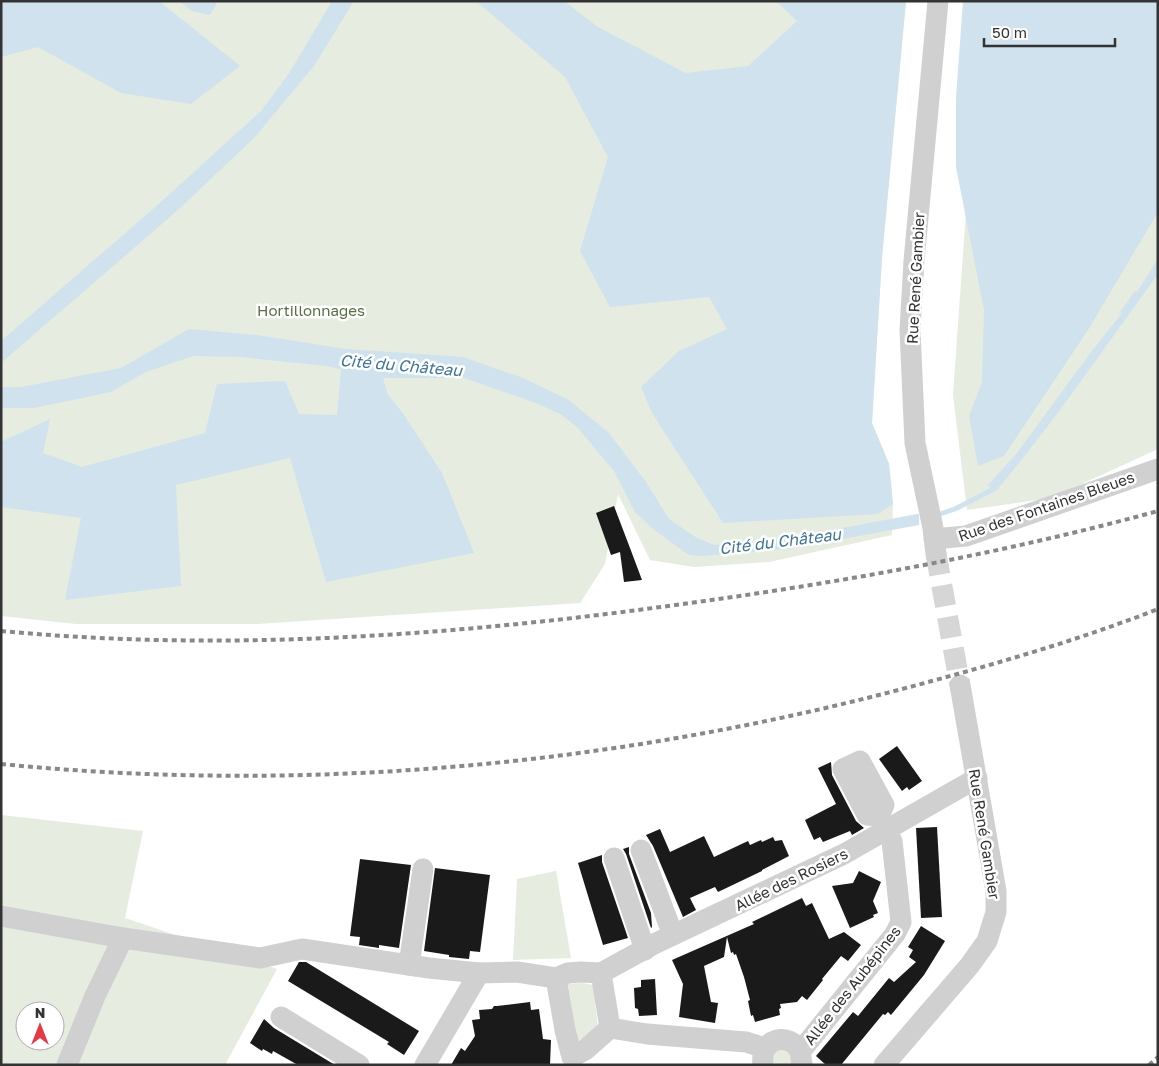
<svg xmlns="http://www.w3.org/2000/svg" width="1159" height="1066" font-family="'Golos Text',sans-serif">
  <rect width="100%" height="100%" fill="#fff"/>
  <!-- green -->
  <g fill="#e6ecdf" fill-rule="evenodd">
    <polygon points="1,1 906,1 882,257 872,423 889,464 893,504 892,535 769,562 694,567 650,560 618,494 605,564 580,603 257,624 76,624 1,616"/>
    <polygon points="981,1 1158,1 1158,449 1051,498 967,510 953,395"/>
    <path d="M1,815l142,16 -18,87 152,51 -52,96h-224zM25,1011h30v30h-30z"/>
    <polygon points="556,871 571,958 513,960 517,879"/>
    <polygon points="582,983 593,985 598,1028 577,1042 568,984"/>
    <polygon points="775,1049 789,1050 794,1065 771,1065"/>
  </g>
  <!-- water -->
  <g fill="#cfe2ee">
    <polygon points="1,1 159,1 240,66 191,104 121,93 38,47 1,57"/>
    <polygon points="179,1 218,1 210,15 192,11"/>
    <polygon points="332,1 354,1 314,66 255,137 178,210 1,363 1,341 162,201 261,111 290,72"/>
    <polygon points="476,1 564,1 598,27 686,73 748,66 797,21 776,1 906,1 882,257 872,423 889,464 893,504 878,514 723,523 652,413 641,387 679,351 727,329 709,297 610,307 580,251 608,157 565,77"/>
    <polygon points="963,1 1158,1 1158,212 1088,330 1004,456 978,466 969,416 982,382 984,310 956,167 956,98"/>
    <path d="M1158,259v15c-53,73 -104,148 -162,217l-4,-1 -4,-5 29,-32 74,-101 39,-49z"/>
    <polygon points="189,329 257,335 346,349 463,357 523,378 569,400 609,433 646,482 669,519 697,538 714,545 773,541 917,514 919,514 919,525 788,549 702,556 689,555 653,529 635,512 614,471 603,458 578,428 562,415 536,403 464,378 383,378 388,395 402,412 442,473 474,553 326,582 290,458 176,485 181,586 65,600 81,518 1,507 1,442 50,419 43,453 82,467 205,433 217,384 285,381 299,414 337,415 341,369 326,366 241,357 193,356 146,372 111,392 34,408 1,408 1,387 21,387 121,368"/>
  </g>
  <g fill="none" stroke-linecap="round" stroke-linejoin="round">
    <!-- stream -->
    <g stroke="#cfe2ee" stroke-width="5">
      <polyline points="1123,312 1136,294"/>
      <polyline points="937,515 955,509 992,490 996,486"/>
    </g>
  </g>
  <!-- building -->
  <g fill="#1a1a1a">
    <polygon points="614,506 630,548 642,580 624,582 620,552 611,555 596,513"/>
    <polygon points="897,746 922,781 909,790 907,787 902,791 879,759"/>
    <polygon points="831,762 832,775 856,821 864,828 852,835 850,831 823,842 820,837 814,840 805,820 836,804 818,768"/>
    <polygon points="937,827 942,917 921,918 916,828"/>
    <polygon points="660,829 670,852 704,836 714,857 748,841 750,845 761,840 762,842 773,837 775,841 782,840 789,856 762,870 762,871 718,892 715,887 690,898 696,910 683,917 653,846 646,835"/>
    <polygon points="629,847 629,854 651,913 652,927 651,928 626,854 623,849"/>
    <polygon points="602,855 602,862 628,938 603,945 578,863"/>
    <polygon points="360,859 411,865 399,948 379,945 379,948 359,945 360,937 350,936"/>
    <polygon points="435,868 490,875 480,952 470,951 469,959 449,957 449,955 424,951"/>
    <polygon points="859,871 881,882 873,901 878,913 873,915 874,917 850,928 832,886 853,883"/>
    <polygon points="802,898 806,906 812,903 829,939 844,932 861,945 848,961 841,956 822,979 823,980 807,1000 802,996 797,1002 780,1004 781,1008 779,1009 780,1015 755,1022 753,1015 751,1016 748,1001 750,1000 744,977 736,954 734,955 733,952 731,953 727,937 724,957 704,966 711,1002 718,1003 715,1023 679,1017 683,984 672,960 754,924 752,922"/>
    <polygon points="921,926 945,941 924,975 891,1015 888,1012 885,1015 883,1014 841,1065 826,1065 816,1056 853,1012 858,1016 889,978 894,982 916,962 909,957 913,950 908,947"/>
    <polygon points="299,962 306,962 419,1031 404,1055 387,1044 389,1042 288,981"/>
    <polygon points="655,979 657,1015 639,1016 638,1009 635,1008 634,988 641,987 641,980"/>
    <polygon points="530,1002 531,1010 539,1009 543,1039 551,1040 550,1065 451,1065 461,1048 465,1051 475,1036 472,1020 480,1019 479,1010 492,1009 494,1006 497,1006"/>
    <polygon points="264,1019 274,1028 335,1065 298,1065 273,1051 272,1054 263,1049 262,1051 250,1043"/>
  </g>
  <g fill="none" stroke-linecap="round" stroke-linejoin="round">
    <!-- minor-tunnel -->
    <polyline stroke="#d6d6d6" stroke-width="21" stroke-dasharray="21 11" stroke-linecap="butt" points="936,554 960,685"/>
    <!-- minor -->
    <g stroke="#d0d0d0" stroke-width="21">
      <polyline points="934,539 966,536 1158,469"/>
      <polyline points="936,554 933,528 915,443 910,330 914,261 938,1"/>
      <polyline points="641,850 673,935"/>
      <polyline points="614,858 645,950"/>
      <polyline points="1,916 123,938 260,958 302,949 429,968 479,973 517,972 556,978"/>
      <polyline points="409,965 423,869"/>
      <polygon points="581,972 601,973 610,1028 585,1050 572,1057 565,1030 556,978 568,973"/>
      <polyline points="601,973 654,944 844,854 977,778"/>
      <polyline points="281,1017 359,1065"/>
      <polyline points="610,1028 647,1034 746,1042 765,1048"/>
      <polyline points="800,1052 895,934 901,922 892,841 879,816 884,805 860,761 843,769 867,815 879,816"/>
      <polyline points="67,1065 95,996 123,938"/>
      <polyline points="425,1065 479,973"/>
      <path d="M763,1065c-4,-28 28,-34 37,-13 1,3 1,8 2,12"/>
      <polyline points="884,1065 970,965 987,941 996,912 996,891 960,685"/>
    </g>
    <!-- rail -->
    <g stroke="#888" stroke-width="4" stroke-dasharray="5 4" stroke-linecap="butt">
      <path d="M1,631c222,21 447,5 667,-25 165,-22 329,-51 490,-95"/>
      <path d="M1,764c313,31 629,0 931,-83 77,-21 152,-43 226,-72"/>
      <polyline points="1149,1065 1158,1057"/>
    </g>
  </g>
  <g text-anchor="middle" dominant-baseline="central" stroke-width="5" stroke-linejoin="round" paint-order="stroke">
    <!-- street labels -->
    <g font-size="15" fill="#333" stroke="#fff">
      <text transform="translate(915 278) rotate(-87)">Rue René Gambier</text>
      <text transform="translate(1046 506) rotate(-19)">Rue des Fontaines Bleues</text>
      <text transform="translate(985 834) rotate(81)">Rue René Gambier</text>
      <text transform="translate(791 879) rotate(-26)">Allée des Rosiers</text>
      <text transform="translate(852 985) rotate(-52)">Allée des Aubépines</text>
    </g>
    <!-- park labels -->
    <g font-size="15" fill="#56703f" stroke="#fff">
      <text x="311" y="310">Hortillonnages</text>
    </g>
    <!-- water labels -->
    <g font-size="16" font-style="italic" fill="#3f7597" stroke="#fff">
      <text transform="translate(401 365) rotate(5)">Cité du Château</text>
      <text transform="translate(780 541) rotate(-7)">Cité du Château</text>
    </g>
  </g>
  <!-- border -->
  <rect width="1159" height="1066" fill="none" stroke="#333333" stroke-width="5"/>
  <!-- north arrow -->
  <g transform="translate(40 1026)"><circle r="24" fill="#ffffff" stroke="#adadad"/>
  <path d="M0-4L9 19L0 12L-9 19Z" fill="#e63946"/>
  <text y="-8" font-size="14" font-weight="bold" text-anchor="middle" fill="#333333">N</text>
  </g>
  <!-- scale -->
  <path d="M984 38v8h131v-8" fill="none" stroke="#333333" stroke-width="2.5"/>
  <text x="992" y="38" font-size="15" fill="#333333" stroke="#ffffff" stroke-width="4" paint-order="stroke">50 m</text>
</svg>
